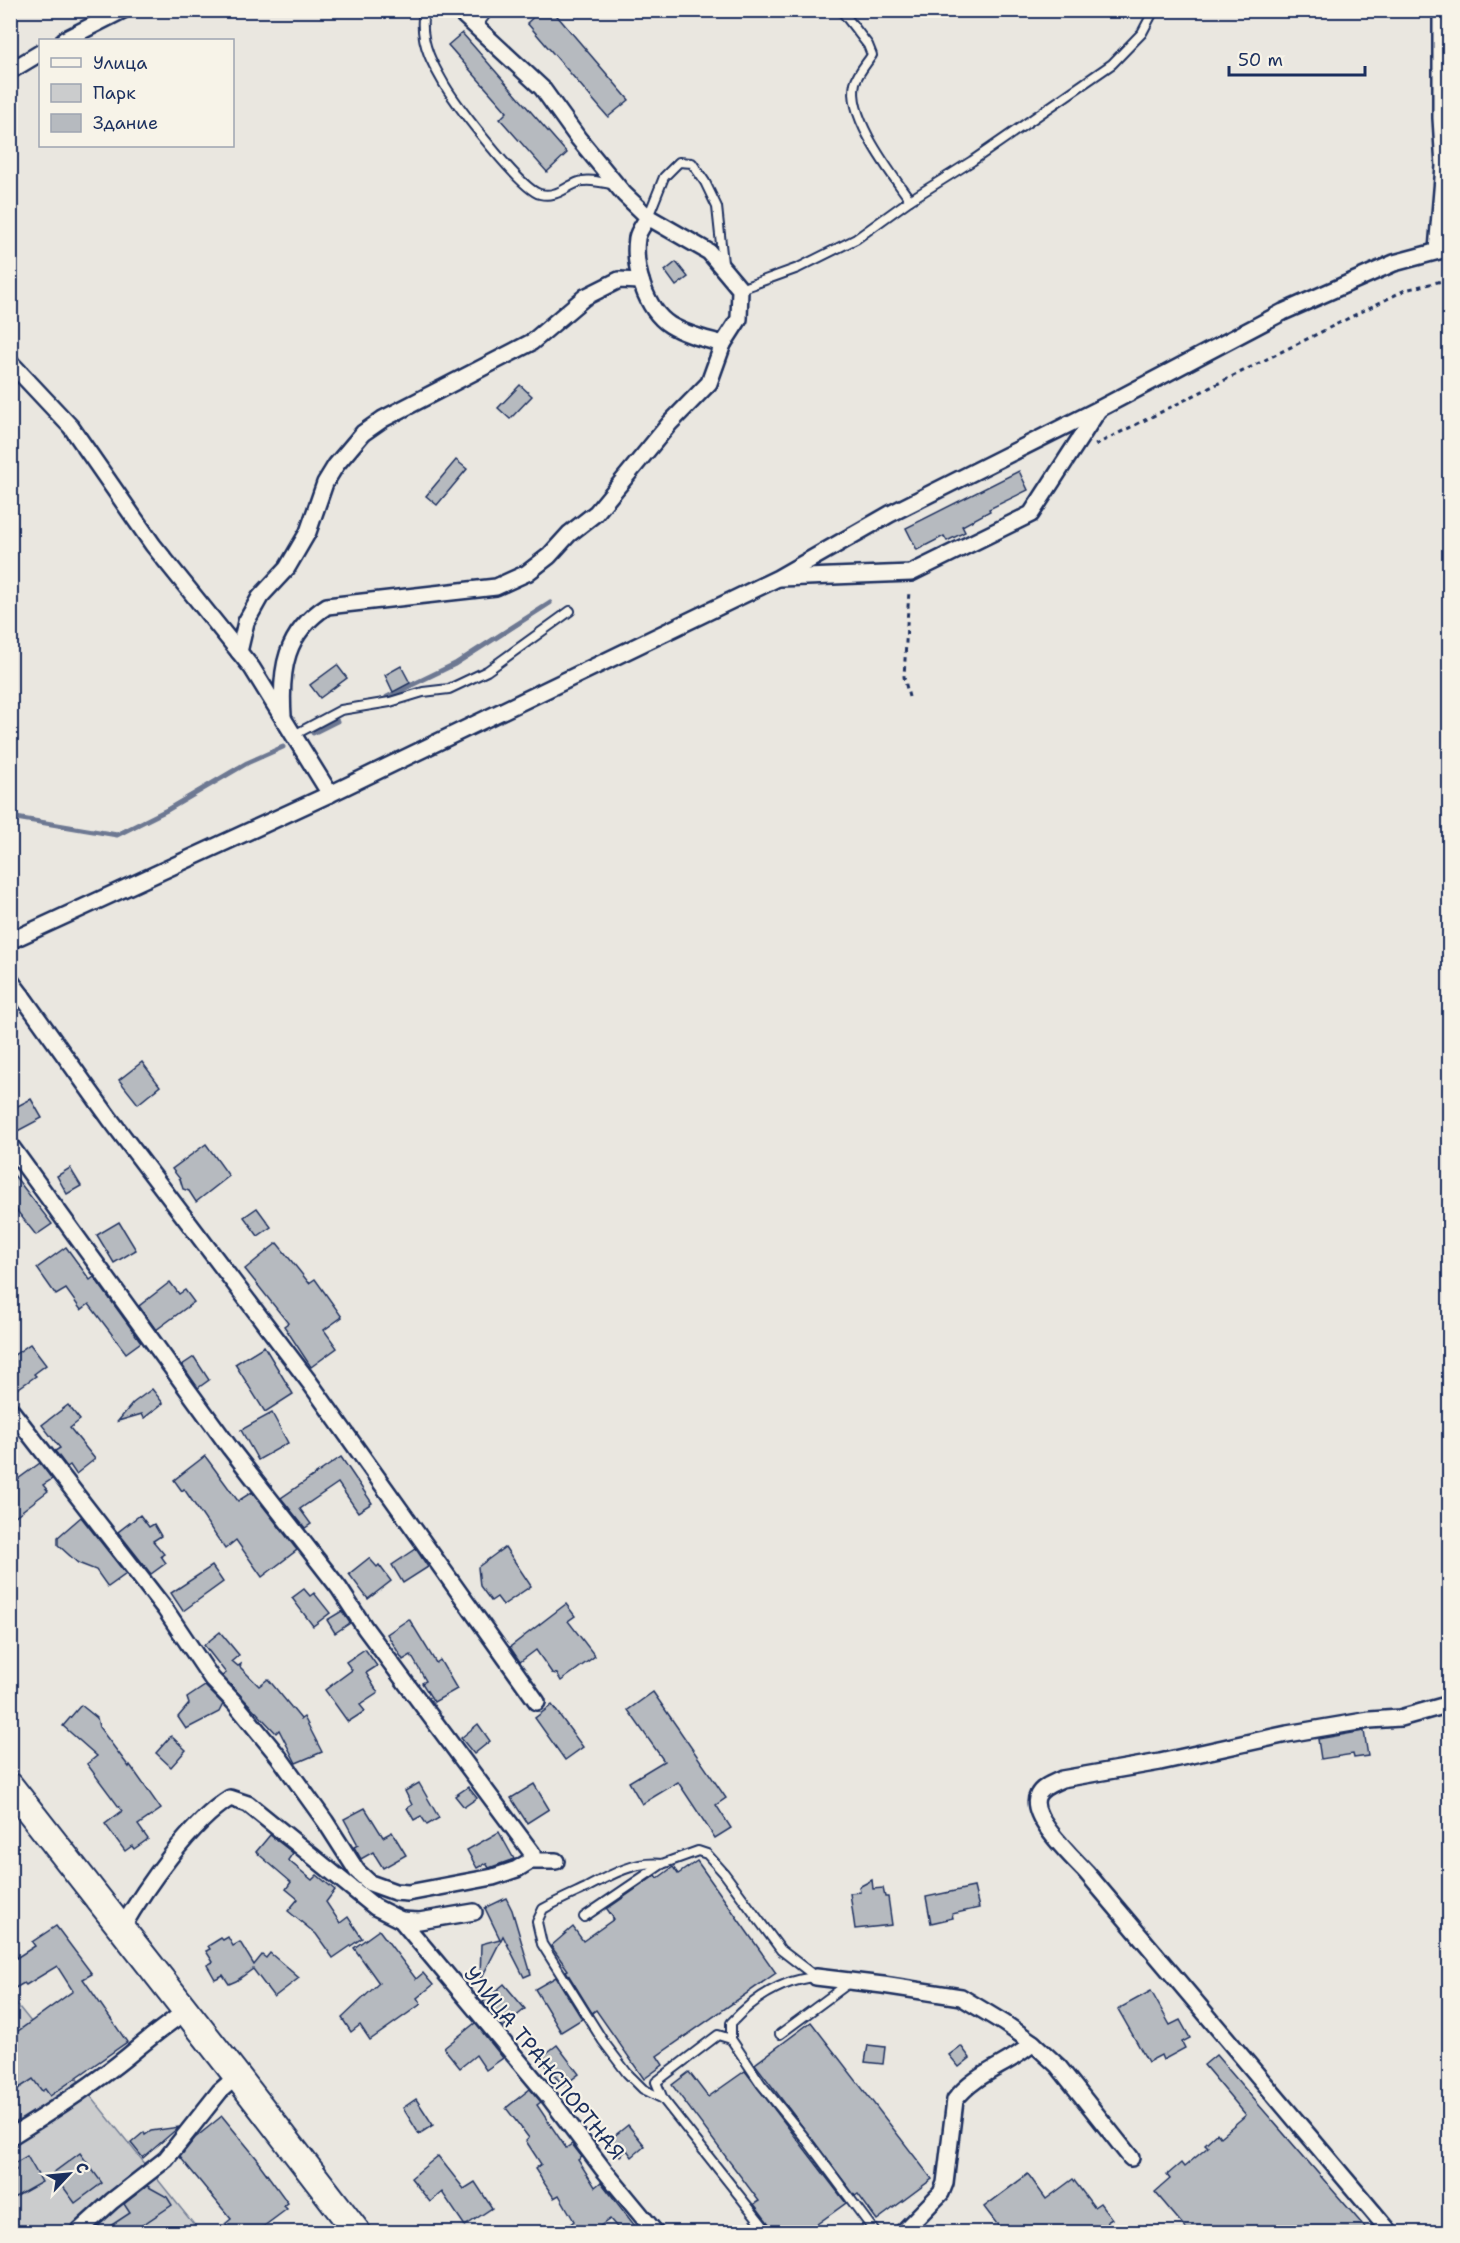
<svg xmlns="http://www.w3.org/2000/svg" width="1460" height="2243" font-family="'Shantell Sans',sans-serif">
  <rect width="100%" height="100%" fill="#eae7e0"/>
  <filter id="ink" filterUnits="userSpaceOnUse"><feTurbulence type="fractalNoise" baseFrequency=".0167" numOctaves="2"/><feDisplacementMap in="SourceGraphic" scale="12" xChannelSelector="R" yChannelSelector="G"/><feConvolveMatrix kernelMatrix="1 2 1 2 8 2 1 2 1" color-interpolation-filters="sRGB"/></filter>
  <g filter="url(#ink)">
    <!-- green -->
    <polygon fill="#cbcccd" stroke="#737e96" stroke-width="1.5" points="11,1997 200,2232 11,2232"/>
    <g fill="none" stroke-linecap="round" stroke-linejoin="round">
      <!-- stream -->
      <g stroke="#6d7892" stroke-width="5">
        <polyline points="387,697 455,664 550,603"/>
        <polyline points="313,733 337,721"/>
        <polyline points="10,817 117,835 167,810 247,763 283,747"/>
      </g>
    </g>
    <!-- building -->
    <g fill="#b6babf" stroke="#1b2f5e" stroke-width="1.5">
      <polygon points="541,10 552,10 629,100 608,117 527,23"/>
      <polygon points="462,33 567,153 547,172 500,119 507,112 448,45"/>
      <polygon points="676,262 688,277 676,286 665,271"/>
      <polygon points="520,385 532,396 510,419 498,408"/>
      <polygon points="456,460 467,469 437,505 426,496"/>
      <polygon points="1019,471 1028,490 989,509 990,511 962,526 965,532 947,541 944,536 917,550 906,528"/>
      <polygon points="337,665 347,678 320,698 310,685"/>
      <polygon points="401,666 410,683 393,692 385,675"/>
      <polygon points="142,1062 160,1086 138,1104 119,1080"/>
      <polygon points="31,1099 42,1118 10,1135 10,1110"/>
      <polygon points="206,1144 229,1176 196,1202 189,1191 183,1189 180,1179 172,1169"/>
      <polygon points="70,1168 81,1186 67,1194 57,1176"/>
      <polygon points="10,1170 52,1224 36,1235 10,1202"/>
      <polygon points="257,1208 271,1227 258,1236 244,1217"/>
      <polygon points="119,1222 136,1250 114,1263 97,1235"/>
      <polygon points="277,1243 309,1283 315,1279 342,1317 324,1330 337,1348 311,1367 284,1326 288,1323 245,1269"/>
      <polygon points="66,1247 90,1280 94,1277 141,1342 126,1353 89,1304 81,1310 66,1289 56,1295 37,1268"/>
      <polygon points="170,1282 179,1294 185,1290 194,1302 156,1330 139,1306"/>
      <polygon points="30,1344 46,1365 34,1374 36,1376 10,1394 10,1358"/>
      <polygon points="264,1346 293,1394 265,1412 235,1364"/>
      <polygon points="194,1357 209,1380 198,1388 182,1365"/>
      <polygon points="152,1389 163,1403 144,1418 142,1414 118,1421 133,1403"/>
      <polygon points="68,1405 80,1420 70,1428 95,1459 76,1474 70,1465 67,1467 55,1451 60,1448 42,1425"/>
      <polygon points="272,1413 288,1443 258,1460 241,1430"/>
      <polygon points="205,1456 238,1501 252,1492 297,1550 262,1577 236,1540 225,1549 184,1489 182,1491 174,1480"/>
      <polygon points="341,1457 372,1503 358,1512 338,1483 300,1509 311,1524 305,1528 281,1498"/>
      <polygon points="40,1463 52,1479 43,1485 48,1491 10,1520 10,1491 17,1486 14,1482"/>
      <polygon points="140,1515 149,1527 154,1524 161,1536 153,1541 164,1554 161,1556 166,1563 151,1574 118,1532"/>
      <polygon points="81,1517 126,1574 108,1587 96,1570 78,1563 58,1545 58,1537"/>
      <polygon points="505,1547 531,1586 503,1605 497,1597 491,1601 480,1586 478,1567"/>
      <polygon points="416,1549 428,1567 403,1583 392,1565"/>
      <polygon points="369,1558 377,1567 379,1565 391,1581 368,1599 349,1574"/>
      <polygon points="212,1566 223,1582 183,1611 171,1593"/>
      <polygon points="304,1589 310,1596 314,1593 330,1613 313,1626 292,1598"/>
      <polygon points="566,1604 575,1616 568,1621 595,1656 561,1681 557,1674 552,1673 536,1650 520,1662 510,1647"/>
      <polygon points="342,1611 350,1623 335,1633 327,1620"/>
      <polygon points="409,1619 436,1663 440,1660 457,1689 434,1702 422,1683 426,1681 411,1655 403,1660 387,1634"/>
      <polygon points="220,1632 239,1655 232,1661 238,1666 241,1664 240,1667 259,1686 268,1679 301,1719 304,1717 322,1752 296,1763 279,1730 276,1733 222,1676 226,1673 204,1645"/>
      <polygon points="365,1649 377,1666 366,1673 378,1693 360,1705 365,1711 348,1722 325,1690 352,1670 346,1662"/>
      <polygon points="205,1686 223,1704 219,1712 186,1729 178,1717 189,1704 187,1698"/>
      <polygon points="653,1692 726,1798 716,1805 731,1828 715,1838 678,1782 642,1804 629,1782 664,1761 628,1710"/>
      <polygon points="81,1705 97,1718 99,1727 129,1767 130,1765 161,1809 138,1825 148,1839 134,1849 132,1846 125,1851 105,1824 122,1811 87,1764 97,1756 63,1726"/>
      <polygon points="552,1705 583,1747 565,1760 535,1718"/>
      <polygon points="478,1724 490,1741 474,1754 461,1738"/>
      <polygon points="1364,1731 1368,1756 1354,1758 1353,1754 1321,1759 1318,1739"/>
      <polygon points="171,1736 186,1750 171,1767 156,1753"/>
      <polygon points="419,1783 439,1818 427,1825 421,1816 414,1820 407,1808 412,1805 405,1791"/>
      <polygon points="534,1784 549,1809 527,1823 511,1798"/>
      <polygon points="468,1787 477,1798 464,1807 455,1796"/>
      <polygon points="365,1808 383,1837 392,1832 406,1855 383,1868 373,1852 361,1859 354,1847 358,1845 344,1819"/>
      <polygon points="499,1832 514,1859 489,1868 486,1863 477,1868 467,1850"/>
      <polygon points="270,1835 293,1853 288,1860 312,1880 317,1875 335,1890 326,1902 340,1923 348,1917 362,1938 333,1958 316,1934 288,1911 298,1899 286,1889 291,1882 256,1852"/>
      <polygon points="697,1861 776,1973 657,2056 663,2065 644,2079 596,2010 592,2013 566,1971 568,1970 551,1946 573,1927 583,1941 614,1919 607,1909 656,1875 658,1878 673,1867 678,1874"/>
      <polygon points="872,1880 873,1889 883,1888 885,1897 888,1897 892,1925 855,1929 850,1893 860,1892 859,1887"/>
      <polygon points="974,1887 979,1908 952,1914 953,1918 931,1923 926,1897"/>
      <polygon points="506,1898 512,1910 531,1974 524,1977 503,1936 480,1981 481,1944 500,1939 485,1908"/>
      <polygon points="56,1926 92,1974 83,1979 127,2042 50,2096 45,2089 42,2091 33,2079 10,2094 10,2058 17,2053 10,2043 10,2037 73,1991 57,1966 26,1985 24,1983 10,1991 10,1962 35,1946 32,1942"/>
      <polygon points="379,1930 416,1979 423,1973 433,1985 417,1998 421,2004 370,2040 360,2025 351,2032 342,2018 379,1983 354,1948"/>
      <polygon points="228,1937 233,1946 240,1942 254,1965 262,1955 266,1958 270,1953 299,1978 274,1997 253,1969 236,1981 229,1984 223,1975 215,1979 207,1965 213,1962 206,1951 210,1949 208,1946 221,1938 223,1940"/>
      <polygon points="556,1977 582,2019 561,2032 535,1989"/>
      <polygon points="504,1984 525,2009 503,2027 483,2002"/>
      <polygon points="1151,1991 1170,2025 1180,2020 1190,2038 1182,2042 1185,2048 1163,2060 1161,2055 1148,2062 1118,2009"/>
      <polygon points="811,2022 932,2179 877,2220 858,2194 855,2196 755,2064"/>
      <polygon points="475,2023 503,2058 486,2070 476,2055 460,2068 444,2048"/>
      <polygon points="557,2045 579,2074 563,2086 540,2058"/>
      <polygon points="868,2045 885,2047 883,2064 865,2062"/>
      <polygon points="961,2046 970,2058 959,2067 949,2055"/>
      <polygon points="1216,2055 1258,2104 1369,2232 1189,2232 1155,2192 1170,2179 1167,2175 1181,2163 1184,2167 1208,2147 1205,2144 1217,2133 1220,2137 1246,2115 1204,2065"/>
      <polygon points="745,2071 846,2203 806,2232 775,2232 754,2204 759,2201 672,2085 689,2072 708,2097"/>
      <polygon points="530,2089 541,2102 537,2105 566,2148 572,2144 582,2157 578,2160 595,2187 601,2182 635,2226 627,2232 621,2232 610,2219 592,2232 561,2232 574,2221 559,2195 554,2198 535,2169 541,2164 526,2141 529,2138 506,2108"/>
      <polygon points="416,2099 433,2125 419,2134 403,2108"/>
      <polygon points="222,2116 259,2161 258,2162 288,2203 284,2206 287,2209 256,2232 232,2232 225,2224 231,2219 180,2157 195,2138"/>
      <polygon points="628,2125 645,2146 632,2157 627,2150 620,2156 608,2141"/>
      <polygon points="179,2127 143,2158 131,2143 144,2132 145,2135 151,2131"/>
      <polygon points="80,2153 102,2183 75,2203 53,2173"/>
      <polygon points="27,2156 42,2182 10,2200 10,2173 16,2170 13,2164"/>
      <polygon points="438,2156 464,2189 475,2182 492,2208 465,2226 442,2192 430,2202 411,2178"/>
      <polygon points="1028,2174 1046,2199 1073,2179 1094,2207 1100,2203 1112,2219 1107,2222 1114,2232 1003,2232 984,2207"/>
      <polygon points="147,2186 167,2197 172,2205 141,2226 145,2232 101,2232 130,2213 124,2204"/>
    </g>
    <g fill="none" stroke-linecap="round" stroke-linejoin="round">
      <!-- lane casing -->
      <g stroke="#1b2f5e" stroke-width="12">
        <g id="lane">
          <path d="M424,10c-3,16 -1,30 5,45 4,10 10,20 15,29 12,20 77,106 96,110 16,4 25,-7 39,-12 10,-4 25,1 36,3"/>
          <path d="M841,10l27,35 4,10c-5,8 -15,19 -17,28 -8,34 36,90 55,117"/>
          <polyline points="477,26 489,10"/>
          <polyline points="648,217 664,177 679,162 692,163 705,182 717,207 723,263"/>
          <polyline points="740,289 798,268 856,239 910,200 972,161 1112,64 1142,33 1154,10"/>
          <polyline points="294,735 341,710 390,702 423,692 449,689 487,671 570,611"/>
          <path d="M662,1864c-28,-3 -52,11 -76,24 -15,7 -29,13 -43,21l-6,13 5,22 61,97 24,32 16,16 20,10"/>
          <polyline points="584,1917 662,1864 698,1851 707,1854 724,1873 781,1950 816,1977"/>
          <path d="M816,1977c-34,3 -62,21 -85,46v16l30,45 44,54 70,94"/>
          <polyline points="780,2034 849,1983"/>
          <polyline points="731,2039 718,2035 656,2082 663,2099 768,2232"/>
        </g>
      </g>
      <!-- street casing -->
      <g stroke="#1b2f5e" stroke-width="20">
        <g id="street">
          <path d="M458,10l84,78 36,50 46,56 24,23 61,35 31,37 -1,30 -16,25c-17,-5 -37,-9 -53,-19 -25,-16 -37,-59 -33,-87 1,-7 8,-15 11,-21"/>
          <polyline points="64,40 123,10"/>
          <polyline points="10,71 40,53"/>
          <polyline points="1437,250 1444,166 1441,118 1441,10"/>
          <polyline points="10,362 71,427 153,545 252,668 330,794"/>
          <polyline points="780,578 911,573 1031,514 1099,409"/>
          <polyline points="239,652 246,622 260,597 287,568 308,532 325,483 336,465 363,433 383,419 532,342 585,297 619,280 641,281"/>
          <path d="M283,716c-3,-47 2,-83 44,-110l169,-19 31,-14 22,-17 20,-22 27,-21 74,-90 39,-40 14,-39"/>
          <polyline points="10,941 330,794 778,578 890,514 1099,409 1283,312 1394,263 1450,248"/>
          <polyline points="10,980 22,996"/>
          <polyline points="10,997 22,996 110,1119 310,1383 537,1702"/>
          <polyline points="10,1145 230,1448 339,1588 365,1628 532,1853 530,1861"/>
          <polyline points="10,1409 165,1609 212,1679 234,1702 279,1757 325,1821 357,1871 370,1883 395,1892 408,1893 493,1877 517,1869 530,1861 556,1861"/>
          <polyline points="401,1920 419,1921 474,1912"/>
          <path d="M122,1928c23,-40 69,-106 108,-130l18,6 127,103 26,13 148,177 54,72 52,63"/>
          <path d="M816,1977l67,8 78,12 43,26 29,20c-24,22 -58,30 -78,57l-10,83 -4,10 -38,39"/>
          <polyline points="1033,2043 1058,2066 1131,2158"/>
          <path d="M10,2137c41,-25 81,-51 118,-81 19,-16 38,-31 58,-45"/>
          <polyline points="78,2232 112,2201 166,2159 220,2091 237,2076"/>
          <path d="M1390,2232l-304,-360c-13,-14 -59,-57 -48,-77 5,-9 16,-12 24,-16l98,-17 127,-28 83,-14 30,-2 50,-14"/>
        </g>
      </g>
      <!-- primary casing -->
      <g stroke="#1b2f5e" stroke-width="30">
        <polyline id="primary" points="10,1786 237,2076 357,2232"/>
      </g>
      <!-- path -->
      <g stroke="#1b2f5e" stroke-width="3" stroke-dasharray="4.5 4.5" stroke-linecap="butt">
        <polyline points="1095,445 1405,290 1450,279"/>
        <polyline points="909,697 904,677 909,590"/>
      </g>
      <!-- lane -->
      <use href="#lane" stroke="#f7f3e8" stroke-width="8"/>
      <!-- street -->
      <use href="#street" stroke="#f7f3e8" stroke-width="15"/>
      <!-- primary -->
      <use href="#primary" stroke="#f7f3e8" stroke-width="26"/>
    </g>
  </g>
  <g text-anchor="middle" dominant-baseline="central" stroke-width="4.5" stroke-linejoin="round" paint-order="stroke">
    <!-- street labels -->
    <g font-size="21" fill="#1b2f5e" stroke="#f7f3e8">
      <text transform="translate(544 2063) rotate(51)">УЛИЦА ТРАНСПОРТНАЯ</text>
    </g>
  </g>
  <!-- margin -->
  <rect width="1460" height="2243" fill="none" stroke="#f7f3e8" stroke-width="36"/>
  <rect x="18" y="18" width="1424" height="2207" fill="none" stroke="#1b2f5e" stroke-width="2" filter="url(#ink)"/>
  <!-- legend -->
  <rect x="39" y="39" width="195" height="108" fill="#f7f3e8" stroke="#9fa5b1" stroke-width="1.5"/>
  <rect x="51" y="58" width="30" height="9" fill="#f7f3e8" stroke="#9fa5b1" stroke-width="1.5"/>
  <text x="93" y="69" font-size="18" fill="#1b2f5e">Улица</text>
  <rect x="51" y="84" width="30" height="18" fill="#cbcccd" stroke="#9fa5b1" stroke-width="1.5"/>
  <text x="93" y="99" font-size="18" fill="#1b2f5e">Парк</text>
  <rect x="51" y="114" width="30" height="18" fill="#b6babf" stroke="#9fa5b1" stroke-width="1.5"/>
  <text x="93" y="129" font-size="18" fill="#1b2f5e">Здание</text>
  <!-- north arrow -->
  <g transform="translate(69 2174) rotate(64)" stroke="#f7f3e8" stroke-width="4.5" paint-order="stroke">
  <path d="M0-4.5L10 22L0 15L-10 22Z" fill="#1b2f5e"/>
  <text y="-9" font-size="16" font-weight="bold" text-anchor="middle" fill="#1b2f5e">С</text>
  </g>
  <!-- scale -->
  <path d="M1229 66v9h136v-9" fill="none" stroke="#1b2f5e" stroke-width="3"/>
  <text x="1238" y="66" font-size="18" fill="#1b2f5e" stroke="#f7f3e8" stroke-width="4.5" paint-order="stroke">50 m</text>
</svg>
